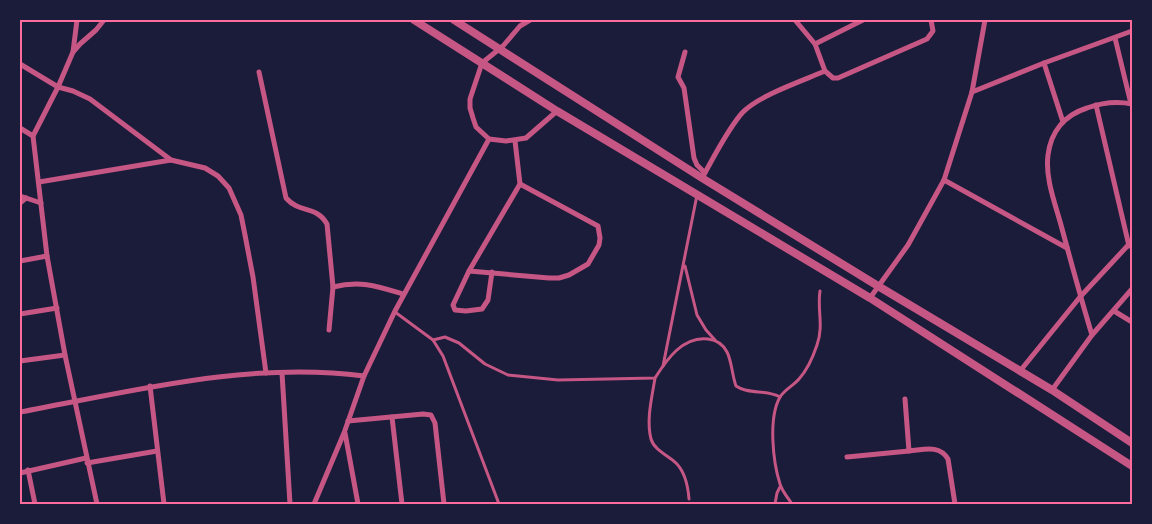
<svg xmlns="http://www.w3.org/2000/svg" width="1152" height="524" font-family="Quicksand,sans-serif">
  <rect width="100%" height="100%" fill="#1b1b3a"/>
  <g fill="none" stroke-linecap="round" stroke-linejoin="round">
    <!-- service -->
    <g stroke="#c65784" stroke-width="3">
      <polyline points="685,266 697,315 706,330 715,340"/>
      <polyline points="395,312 433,340 443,356 499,504"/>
      <path d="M433,340l12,-3 14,6 26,21 23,11 50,5 97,-2c12,-19 28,-42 53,-39 8,1 15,5 19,13 5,10 5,23 9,34 13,9 30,3 44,11"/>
      <polyline points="663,366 697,195"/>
      <path d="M655,378c-3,19 -9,42 -4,61 3,11 18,17 25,24 9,9 12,23 13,36"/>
      <polyline points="775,504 777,493 780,487"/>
      <path d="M792,504c-4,-6 -10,-13 -12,-20 -7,-22 -12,-66 0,-87 4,-7 14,-12 19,-18 9,-10 14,-22 18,-34 7,-20 0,-35 3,-54"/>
    </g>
    <!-- minor -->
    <g stroke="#c65784" stroke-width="5">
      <polyline points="530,20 520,26 503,46 482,63 470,99 470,108 473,118 476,127 489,139 506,141 526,138 557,111"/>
      <polyline points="795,20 815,44 825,71 833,78 838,78 927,39 933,31 931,20"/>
      <polyline points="1115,38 1131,104"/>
      <polyline points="815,44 863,20"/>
      <polyline points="73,52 77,20"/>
      <polyline points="685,52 678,77 684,88 694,158 697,165 705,173"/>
      <polyline points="1044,63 1063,122"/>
      <polyline points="20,64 58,87 73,91 90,99 171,160 205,168 218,176 229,188 241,215 245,235 253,277 266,373"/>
      <path d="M259,72l27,126c14,16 30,7 41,26l6,63 -4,43"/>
      <polyline points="972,92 1044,63 1132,31"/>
      <polyline points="1096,105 1129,246"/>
      <polyline points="20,128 33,136"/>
      <path d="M702,178c11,-19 26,-50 41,-66 17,-17 59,-31 82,-41"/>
      <polyline points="944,180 1067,248"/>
      <polyline points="39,182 171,160"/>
      <polyline points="20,196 41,203"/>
      <polyline points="20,203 26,198"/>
      <polyline points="20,261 47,256"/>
      <polyline points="469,271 549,278 559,278 569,275 588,264 599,245 600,238 598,226 520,184"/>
      <polyline points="492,272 488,300 482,309 466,311 455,310 453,305 469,271 520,184 515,141"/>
      <path d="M333,287c27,-7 44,-1 70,7"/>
      <polyline points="870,298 908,245 944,180 972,92 985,20"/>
      <polyline points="1114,311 1132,322"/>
      <polyline points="20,314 57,308"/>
      <path d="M1092,335c-11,-36 -21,-73 -31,-110 -6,-22 -16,-47 -13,-70 3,-24 17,-40 39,-47 14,-5 30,-7 45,-4"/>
      <polyline points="20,361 65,355"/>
      <polyline points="1020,371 1080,297 1132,241"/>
      <polyline points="282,373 290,504"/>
      <polyline points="150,386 164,504"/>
      <polyline points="1052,390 1092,335 1132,289"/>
      <path d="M905,399l4,52c14,-1 30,-7 39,8l7,45"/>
      <path d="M20,412c113,-21 228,-51 344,-36"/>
      <polyline points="392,417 402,504"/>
      <polyline points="348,421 423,414 431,415 435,423 444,504"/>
      <polyline points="345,433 358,504"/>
      <polyline points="847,457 909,451"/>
      <polyline points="87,463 157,451"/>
      <polyline points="28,470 35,504"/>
      <polyline points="20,473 86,458"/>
      <polyline points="97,504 65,355 47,256 33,136 58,87 73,52 80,44 96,30 104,20"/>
      <polyline points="314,504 344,433 364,376 395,311 489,139"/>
    </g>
    <!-- tertiary -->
    <g stroke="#c65784" stroke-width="8">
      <polyline points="414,20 557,111 870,298 1132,466"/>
      <polyline points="454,20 702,178 878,286 1052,390 1132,443"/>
    </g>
  </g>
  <!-- border -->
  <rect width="1152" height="524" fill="none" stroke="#1b1b3a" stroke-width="42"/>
  <rect x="21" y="21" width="1110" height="482" fill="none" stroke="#ff6b9d" stroke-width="2"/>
</svg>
